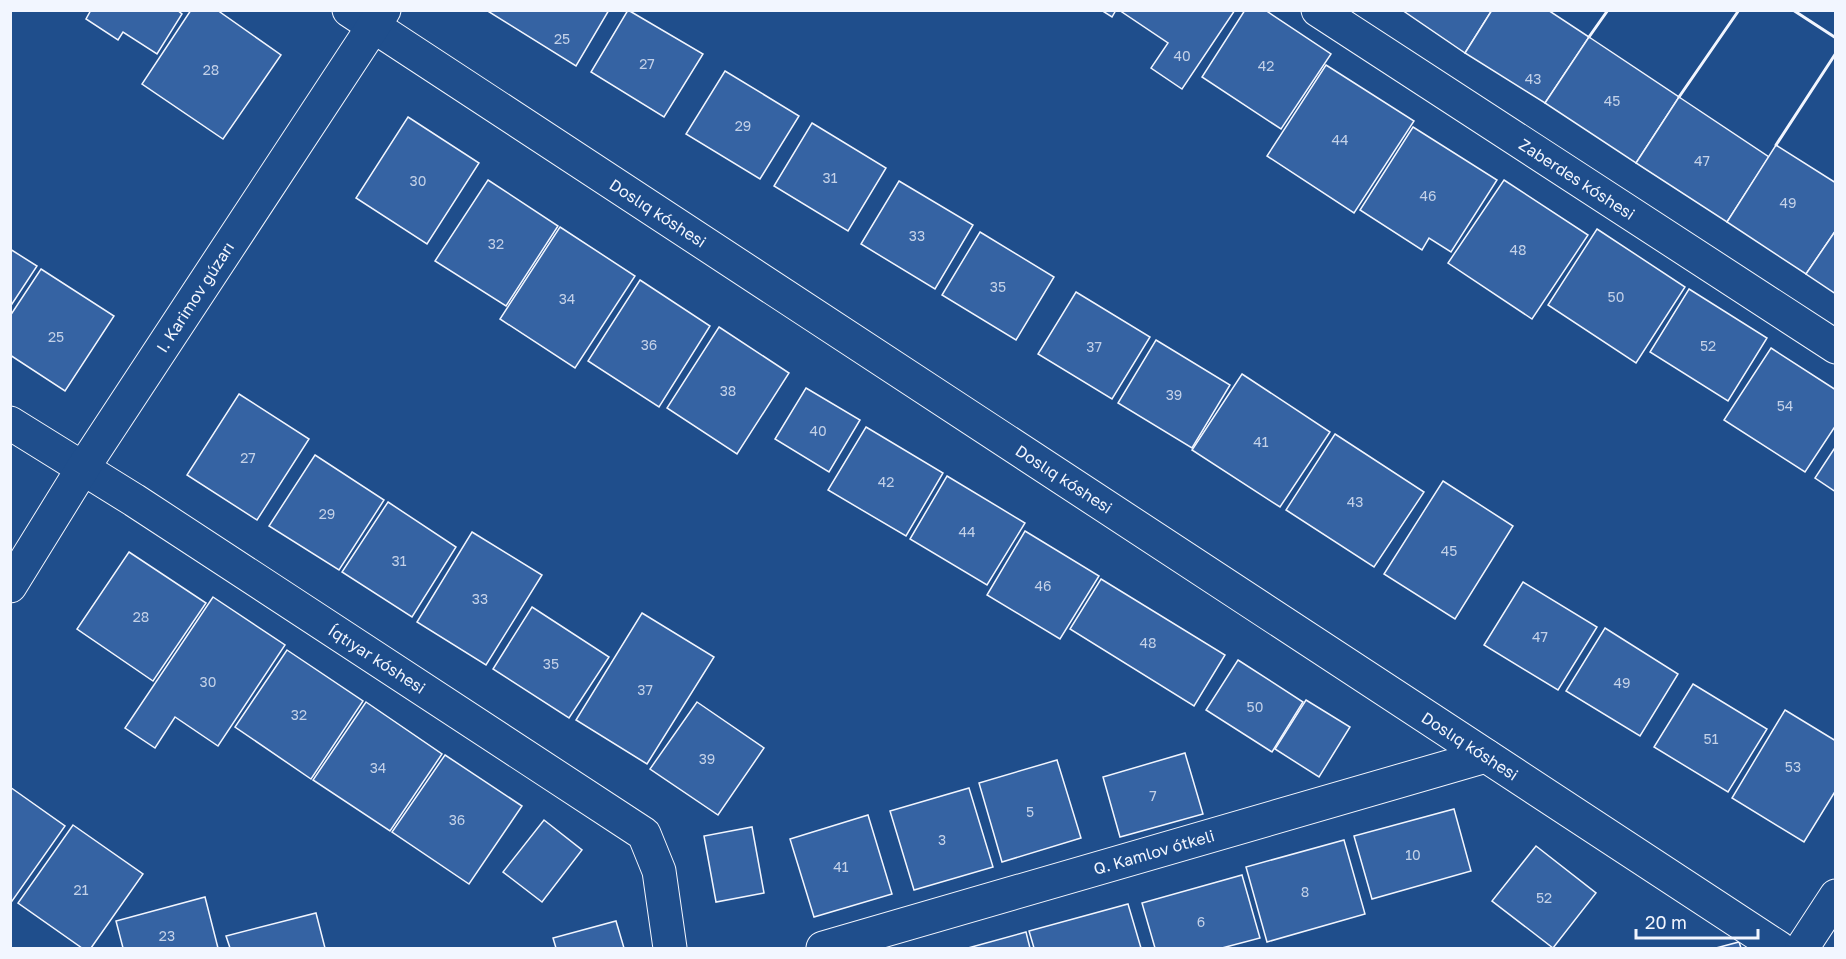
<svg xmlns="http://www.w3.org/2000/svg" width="1846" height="959" font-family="'Golos Text',sans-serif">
  <rect width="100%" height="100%" fill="#1f4e8c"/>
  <!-- building -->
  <g fill="#3563a3" stroke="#f2f6ff" stroke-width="1.5">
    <polygon points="91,10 177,10 182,14 157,54 123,32 118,40 86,19"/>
    <polygon points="191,10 217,10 281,55 223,139 142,84"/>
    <polygon points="486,10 609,10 576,66"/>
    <polygon points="628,10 703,54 664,117 591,72"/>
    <polygon points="1101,10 1116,10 1112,17"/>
    <polygon points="1119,10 1235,10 1182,89 1151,68 1168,43"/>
    <polygon points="1245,10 1265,10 1331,54 1281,129 1202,77"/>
    <polygon points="1402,10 1492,10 1465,53"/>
    <polygon points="1492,10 1548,10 1589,37 1545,103 1465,53"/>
    <polygon points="1589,37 1679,97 1636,163 1545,103"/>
    <polygon points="1326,65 1414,121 1354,213 1267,156"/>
    <polygon points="725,71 799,116 760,179 686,134"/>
    <polygon points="1679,97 1769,157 1727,222 1636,163"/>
    <polygon points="408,117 479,163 427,244 356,198"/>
    <polygon points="812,123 886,168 848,231 774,186"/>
    <polygon points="1413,127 1497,180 1451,252 1429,238 1422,250 1360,210"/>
    <polygon points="1776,145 1836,183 1836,230 1806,274 1727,222"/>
    <polygon points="488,180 558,226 506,306 435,261"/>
    <polygon points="1504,180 1588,235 1532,319 1448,263"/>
    <polygon points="899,181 973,225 935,289 861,244"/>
    <polygon points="560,227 635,276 575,368 500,319"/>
    <polygon points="1597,229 1685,287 1636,363 1548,305"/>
    <polygon points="1836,230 1836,294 1806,274"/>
    <polygon points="980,232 1054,277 1016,340 942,295"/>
    <polygon points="10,249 37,266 10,307"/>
    <polygon points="41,269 114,316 65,391 10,355 10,316"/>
    <polygon points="640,280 710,326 659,407 588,361"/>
    <polygon points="1689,289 1767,338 1728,401 1650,352"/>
    <polygon points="1076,292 1150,337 1112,399 1038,354"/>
    <polygon points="719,327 789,373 737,454 667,408"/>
    <polygon points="1156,340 1230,385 1192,448 1118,403"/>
    <polygon points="1771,348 1836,390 1836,425 1805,472 1724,420"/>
    <polygon points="1242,374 1330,432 1280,507 1192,450"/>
    <polygon points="806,388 860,420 829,472 775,439"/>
    <polygon points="239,394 309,439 257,520 187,475"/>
    <polygon points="866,427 943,473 906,536 828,490"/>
    <polygon points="1335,434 1424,492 1374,567 1286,510"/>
    <polygon points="1836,446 1836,492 1815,478"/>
    <polygon points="315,455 384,500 339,570 269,526"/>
    <polygon points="947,476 1025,523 987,585 910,539"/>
    <polygon points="1443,481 1513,526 1455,619 1384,574"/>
    <polygon points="388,502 456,547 412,617 342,572"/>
    <polygon points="1025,531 1099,576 1060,639 987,595"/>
    <polygon points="472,532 542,575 486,665 417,622"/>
    <polygon points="129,552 206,603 153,681 77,629"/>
    <polygon points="1101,579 1225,655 1194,706 1070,629"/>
    <polygon points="1523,582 1597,627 1558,690 1484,645"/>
    <polygon points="213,597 285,645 218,746 175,717 155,748 125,728"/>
    <polygon points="532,607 609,657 569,718 493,669"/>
    <polygon points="642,613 714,657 647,764 576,720"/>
    <polygon points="1605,628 1678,674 1640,736 1566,691"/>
    <polygon points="287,650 363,701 311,779 235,727"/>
    <polygon points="1238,660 1303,702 1272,752 1206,710"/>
    <polygon points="1693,684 1767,729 1728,792 1654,747"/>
    <polygon points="1306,700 1350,727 1319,777 1275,749"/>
    <polygon points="366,702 442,754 390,831 313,780"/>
    <polygon points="697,702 764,748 718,815 650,769"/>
    <polygon points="1785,710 1836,741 1836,790 1804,842 1732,798"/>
    <polygon points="1185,753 1203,814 1120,837 1103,777"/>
    <polygon points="445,755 522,806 469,884 392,832"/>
    <polygon points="1057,760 1081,838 1002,862 979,783"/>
    <polygon points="10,787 65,826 10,904"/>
    <polygon points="969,788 993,867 914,890 890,811"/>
    <polygon points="1454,809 1471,871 1372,899 1354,836"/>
    <polygon points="868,815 892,894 814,917 790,839"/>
    <polygon points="544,820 582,850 542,902 503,872"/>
    <polygon points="73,825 143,874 91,948 82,948 18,903"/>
    <polygon points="752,827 764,893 716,902 704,836"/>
    <polygon points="1344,840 1365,914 1267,942 1246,867"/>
    <polygon points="1536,846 1596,893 1553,948 1492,901"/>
    <polygon points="1242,875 1260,938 1222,948 1155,948 1142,903"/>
    <polygon points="205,897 218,948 123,948 116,921"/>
    <polygon points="1128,904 1141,948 1034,948 1029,931"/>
    <polygon points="316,913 325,948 230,948 226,936"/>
    <polygon points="616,921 624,948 556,948 553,938"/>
    <polygon points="1026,932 1030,948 968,948"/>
    <polygon points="1739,942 1741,948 1716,948"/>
  </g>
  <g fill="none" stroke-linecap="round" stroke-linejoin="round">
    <!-- street casing -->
    <g stroke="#f2f6ff" stroke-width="35">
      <g id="street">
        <polyline points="349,10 1779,948"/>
        <polyline points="1318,10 1836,347"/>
        <polyline points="10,423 134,500 644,834 659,871 670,948"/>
        <polyline points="823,948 1486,756"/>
        <polyline points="1802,948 1836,896"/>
      </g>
    </g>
    <!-- secondary casing -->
    <g stroke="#f2f6ff" stroke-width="35">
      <polyline id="secondary" points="10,586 83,468 384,10"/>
    </g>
    <!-- street -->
    <use href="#street" stroke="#1f4e8c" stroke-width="33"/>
    <!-- secondary -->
    <use href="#secondary" stroke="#1f4e8c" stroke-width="33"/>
    <!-- wall -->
    <g stroke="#f2f6ff" stroke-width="3">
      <polyline points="1793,10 1836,38"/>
      <polyline points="1589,37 1608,10"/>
      <polyline points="1679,97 1739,10"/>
      <polyline points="1776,145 1836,53"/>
    </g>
  </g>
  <g text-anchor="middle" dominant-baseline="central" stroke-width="4.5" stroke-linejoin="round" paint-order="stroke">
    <!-- number labels -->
    <g font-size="14" fill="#c3d1e8">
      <text x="562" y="38">25</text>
      <text x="1182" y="55">40</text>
      <text x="647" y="63">27</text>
      <text x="1266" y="65">42</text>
      <text x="211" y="69">28</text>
      <text x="1533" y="78">43</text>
      <text x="1612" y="100">45</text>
      <text x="743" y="125">29</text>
      <text x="1340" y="139">44</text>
      <text x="1702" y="160">47</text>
      <text x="830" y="177">31</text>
      <text x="418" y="180">30</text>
      <text x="1428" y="195">46</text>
      <text x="1788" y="202">49</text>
      <text x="917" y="235">33</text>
      <text x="496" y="243">32</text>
      <text x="1518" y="249">48</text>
      <text x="998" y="286">35</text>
      <text x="1616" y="296">50</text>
      <text x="567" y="298">34</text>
      <text x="56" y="336">25</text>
      <text x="649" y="344">36</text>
      <text x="1708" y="345">52</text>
      <text x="1094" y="346">37</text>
      <text x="728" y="390">38</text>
      <text x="1174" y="394">39</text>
      <text x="1785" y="405">54</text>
      <text x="818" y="430">40</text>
      <text x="1261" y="441">41</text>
      <text x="248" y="457">27</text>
      <text x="886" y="481">42</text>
      <text x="1355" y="501">43</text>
      <text x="327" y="513">29</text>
      <text x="967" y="531">44</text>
      <text x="1449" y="550">45</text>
      <text x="399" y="560">31</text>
      <text x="1043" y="585">46</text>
      <text x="480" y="598">33</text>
      <text x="141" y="616">28</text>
      <text x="1540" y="636">47</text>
      <text x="1148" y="642">48</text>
      <text x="551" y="663">35</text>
      <text x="208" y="681">30</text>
      <text x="1622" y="682">49</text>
      <text x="645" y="689">37</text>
      <text x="1255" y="706">50</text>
      <text x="299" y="714">32</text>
      <text x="1711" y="738">51</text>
      <text x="707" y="758">39</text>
      <text x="1793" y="766">53</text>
      <text x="378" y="767">34</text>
      <text x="1153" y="795">7</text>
      <text x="1030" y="811">5</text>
      <text x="457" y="819">36</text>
      <text x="942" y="839">3</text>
      <text x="1413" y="854">10</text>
      <text x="841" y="866">41</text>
      <text x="81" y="889">21</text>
      <text x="1305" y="891">8</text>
      <text x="1544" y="897">52</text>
      <text x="1201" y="921">6</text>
      <text x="167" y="935">23</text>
    </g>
    <!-- street labels -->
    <g font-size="16" fill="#f2f6ff" stroke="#1f4e8c">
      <text transform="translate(1577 179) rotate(33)">Zaberdes kóshesi</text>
      <text transform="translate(658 213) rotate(33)">Doslıq kóshesi</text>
      <text transform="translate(195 297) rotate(-57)">I. Karimov gúzarı</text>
      <text transform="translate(1064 479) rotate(33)">Doslıq kóshesi</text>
      <text transform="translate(377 659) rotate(33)">Íqtıyar kóshesi</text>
      <text transform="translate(1470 746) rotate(33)">Doslıq kóshesi</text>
      <text transform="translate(1154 852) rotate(-16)">Q. Kamlov ótkeli</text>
    </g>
  </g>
  <!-- border -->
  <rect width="1846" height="959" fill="none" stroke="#f2f6ff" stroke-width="24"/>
  <!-- scale -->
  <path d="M1636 929v9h122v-9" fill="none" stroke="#f2f6ff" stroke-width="3"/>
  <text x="1645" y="929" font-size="18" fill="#f2f6ff" stroke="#1f4e8c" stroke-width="4.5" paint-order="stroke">20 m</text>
</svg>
